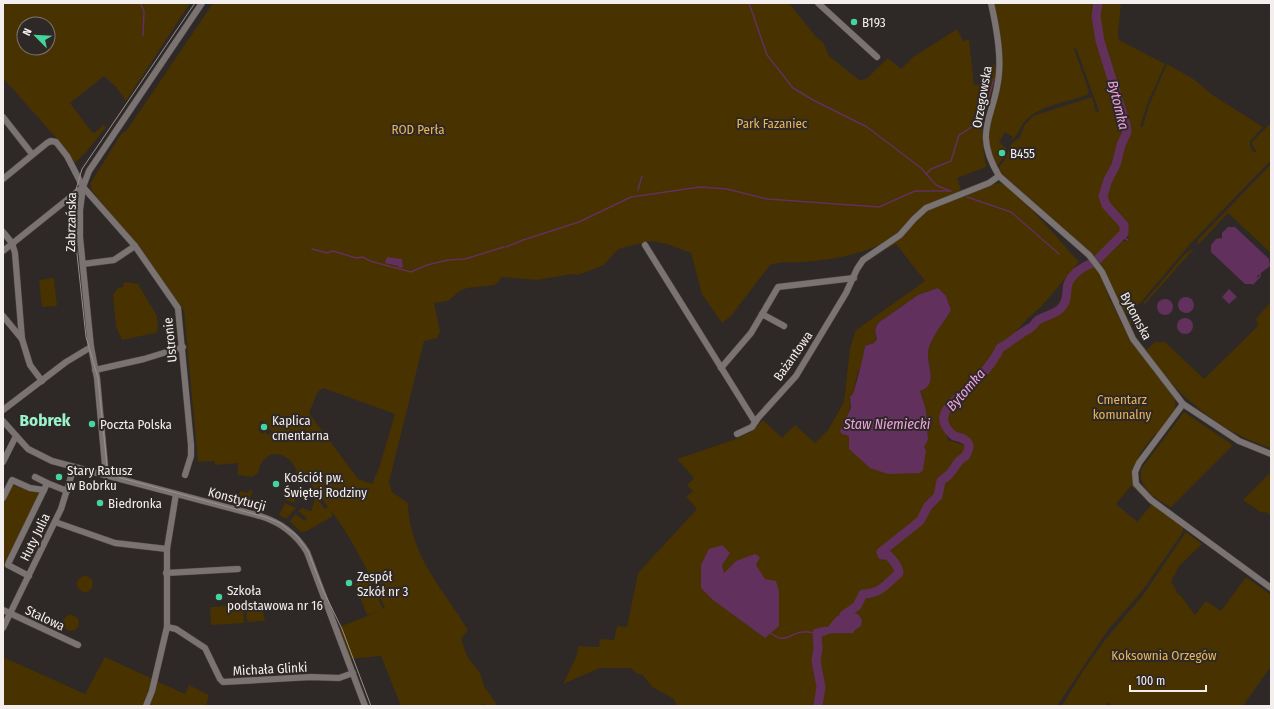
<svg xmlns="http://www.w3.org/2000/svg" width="1274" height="709" font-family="'Fira Sans Condensed',sans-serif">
  <rect width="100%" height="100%" fill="#2e2827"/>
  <!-- green -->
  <g fill="#473200" fill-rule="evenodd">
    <path d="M3,3h187l-64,98 -10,-14 -12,-11 -34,27 21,28 4,2 8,-8 3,2 -19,24 -12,12 -16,-22 -56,-63zM24,24h24v24h-24z"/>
    <path d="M213,3h576l28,35 6,4 6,14 30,24 7,-1 22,-21 13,11 12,-12 44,-28 6,12 6,-2 5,46h8l11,-21 3,3c0,19 -8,34 -12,52 -4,15 0,33 2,48l-29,11 4,11 -4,4 1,5c10,-3 33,-15 41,-15 13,0 68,66 80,79l-37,44 -14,12 -49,55 -26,24 -13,19 8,24 24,8c-1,-9 -6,-15 -16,-13l-5,-6 -5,-10c1,-16 17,-22 27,-32 11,-11 21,-24 28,-38l6,-2 32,-26 21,-9 7,-10 2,-7 -1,-7 8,-14 8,-6 10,-4 6,9 9,25 23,45 38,47 5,10v11l-15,22 -5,1 -16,21 2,3c-9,13 -12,21 -2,35l-8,-7 -15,18 21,18 15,-18 31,23v5l-41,59 -34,39 -51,76h-380l-3,-7 -22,-12 -10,-13h-5l-6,-6h-31l-37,16 14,-29 1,-9 21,1 1,-8 14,1 3,-14 10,1 11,-54 59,-64 -11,-12 7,-6 -6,-6 7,-7 -17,-19 59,-20 15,-7 12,-12 19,18 13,-13 20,18 13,-13 16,-28 6,-54 6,-18 69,-49 -29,-37 -9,5 -4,-6c-23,12 -50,16 -76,19 -12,1 -26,-1 -37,3l-39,51 -9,7 -20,-29 -11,-41 -24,-9 -16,-3 -33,8 -14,16 -26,10 -6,-1 -35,6 -35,-3 -7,8 -28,3 -7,3 -12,10 -14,2 6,28 -3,7 -13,3 -35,141 3,10 16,11c1,51 35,86 60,127l-7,9 6,17 13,17 4,13 14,20h-13l-1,-3 -5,3h-78l-20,-50 -32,3 -12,-31 42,-17 -12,4 -12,-31 14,-7 14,32 2,-1c-16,-34 -32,-69 -56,-100l4,8 -26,15 -6,1 -11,-11 6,-7 9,7 2,-3 -9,-7 4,-3 9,3 5,-14 9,12 3,-2 -25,-34 -3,1 -3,10 -3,-2c1,-3 3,-9 2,-12 -2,-10 -17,-19 -26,-15 -8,4 -10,11 -12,18l-6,4 -14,-2v-12l-23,2 -1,-4 -16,1 -14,-151 -40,-57 -52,-63 -2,-7 31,-50 6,-4zM938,288l8,8 5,14c-7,14 -22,27 -23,43 -1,13 11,33 -8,38l6,19 2,29 -4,8 -1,23 -29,4 -36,-18 -9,-7v-13l-7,-2c-2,-13 12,-21 7,-35l4,-5 5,-22 4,-6 3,-20 9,-3 3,-4 -2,-9 3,-7 40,-28zM323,388l72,26 -16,54 -7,16 -14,-5 -49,-66 8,-20zM262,420l10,12 -4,3 -3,-3 -3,2 -4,-5 3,-3 -2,-3z"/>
    <path d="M992,3h106l-3,12 4,26 16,49 10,39 -9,24 -3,13 -10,17 -2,16 21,28v5l-26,27 -99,-90 8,-9 6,-16 9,-7 4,-11 9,-10 59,-19 4,16 3,-2 -23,-63 -2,1 15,42 -2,4c-17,6 -46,11 -59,23 -9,8 -8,16 -18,24l3,-5 -8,-5 -6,10 7,6 -1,5 -4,-3 -3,4 5,4 -7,10 -9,-33 12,-51z"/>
    <path d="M1099,3h22l-3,32 1,5 46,24 -18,41 -7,22 3,-1 6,-21 18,-41 28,16 16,14 52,33 -13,14v5l4,7 2,-2 -4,-6v-3l19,-19v37l-80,83 -50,59 -15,12 -29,-52 24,-21h6l2,-3 -5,-2c11,-17 -22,-27 -19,-45 1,-8 8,-15 11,-22 4,-10 4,-20 9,-30 3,-6 6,-8 5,-14l-5,-6 -24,-79 -5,-24z"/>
    <polygon points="1271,164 1271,253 1228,213 1198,245 1198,240"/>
    <polygon points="1191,250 1195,251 1191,252 1144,305 1144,302 1185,254"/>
    <polygon points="54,278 57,306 42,307 39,280"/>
    <polygon points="127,282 138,284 157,316 158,330 155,333 122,340 116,327 113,295 118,288 123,287 124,283"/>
    <path d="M1271,302v146c-59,-18 -116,-71 -143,-126l6,-10 5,-1 -8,8c0,13 8,22 16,31l8,-8h10l39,37 54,-53 -2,-7z"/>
    <path d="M1184,412l49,33 -62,62c-14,-6 -36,-22 -29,-39z"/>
    <polygon points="1271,472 1271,516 1264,511 1262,513 1243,500"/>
    <polygon points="12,485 41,493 3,571 3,503"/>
    <polygon points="292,489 297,494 294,503 285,500 289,491"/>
    <polygon points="249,490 253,491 248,504 238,501 240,491 248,493"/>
    <polygon points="285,503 296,508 286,519 279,515"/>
    <polygon points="1186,532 1202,544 1179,566 1171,582 1176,589 1176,592 1181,596 1195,615 1206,601 1221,611 1246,577 1271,595 1271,666 1243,706 1113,706 1108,702 1105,706 1062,706 1083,671 1105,640 1143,595"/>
    <circle cx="85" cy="584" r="8"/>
    <polygon points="243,605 244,623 211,625 210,607"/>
    <polygon points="262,605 265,621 247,622 246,606"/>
    <circle cx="71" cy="623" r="8"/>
    <polygon points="3,657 85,694 105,657 185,694 189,685 209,695 206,706 3,706"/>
  </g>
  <!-- water -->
  <g fill="#62305c">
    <polygon points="1228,227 1235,227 1269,259 1270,266 1257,276 1258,279 1253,284 1245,284 1211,252 1211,245 1216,239 1222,238 1222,233"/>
    <polygon points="387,257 402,259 403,267 399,268 398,266 385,263"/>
    <path d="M938,288l8,8 5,14c-7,13 -22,29 -23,43 -1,14 11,32 -8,38l6,19 2,30 -4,7 2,3 -3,20 -3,3 -32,1 -18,-6 -21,-19v-13l-7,-2 -2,-3 11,-23 -1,-11 3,-3c5,-17 9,-31 12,-48l9,-3 3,-4 -2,-9 3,-7 40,-28z"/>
    <polygon points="1229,289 1237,297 1229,304 1222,297"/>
    <circle cx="1186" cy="305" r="8"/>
    <circle cx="1165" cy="307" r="8"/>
    <circle cx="1185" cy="326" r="8"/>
    <polygon points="722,545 730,553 722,565 724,573 736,561 755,554 760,557 756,565 765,579 776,581 779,591 779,626 765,638 713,600 701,588 701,565 709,549"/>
    <path d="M852,605l4,5 -3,3 5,1 4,6 -1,6 -6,4 -2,3c-11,1 -24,-1 -36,3l-2,-2 12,-6 9,-11 13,-7z"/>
  </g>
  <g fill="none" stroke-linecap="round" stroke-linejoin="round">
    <!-- stream -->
    <g stroke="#62305c" stroke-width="1.5">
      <polyline points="140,3 144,11 143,36"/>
      <polyline points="749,3 767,55 793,88 813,100 867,127 921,168 936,185 950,191"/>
      <path d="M926,174l5,-5 20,-8 8,-26c27,-14 27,-30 35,-56"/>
      <polyline points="638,190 642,176"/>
      <polyline points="967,197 1011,212 1059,254"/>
      <polyline points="1122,237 1128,240"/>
      <polyline points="506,247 523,240 579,222 631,197 700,187 727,189 767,199 879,207 915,191 951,191"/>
      <polyline points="312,249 327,253 333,251 356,258 363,257 370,261 411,272 427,265 448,260 465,259 504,247"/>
      <polyline points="1253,284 1260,276 1260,273"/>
      <path d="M771,633c14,12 19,0 32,-1 4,-1 9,1 13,1"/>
    </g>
    <!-- river -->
    <g stroke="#62305c" stroke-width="9">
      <polyline points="1098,259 1124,233 1124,225 1106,205 1103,196 1108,180 1116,165 1121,145 1127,132 1126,124 1100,41 1096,16 1098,3"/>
      <path d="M844,615l13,-9 6,-12c19,-1 22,-9 36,-21 0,-6 -7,-14 -11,-18h-6l-1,-3 39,-31 8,-15 10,-10 3,-15c13,-10 9,-8 18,-20 2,-3 6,-3 7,-6 8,-13 -2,-17 -12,-19 -28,-23 8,-39 22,-55 9,-10 19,-21 24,-33 11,-6 19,-14 30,-20 3,-1 5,-6 8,-8 7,-4 17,-6 22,-11 7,-7 6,-11 7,-19 0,-14 15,-23 26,-27"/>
      <polyline points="818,706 821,687 816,661 818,648 817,633 825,631"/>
    </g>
    <!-- minor casing -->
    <g stroke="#4b4645" stroke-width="7">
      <g id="minor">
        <polyline points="818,3 877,57"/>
        <path d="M991,3c5,22 10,48 8,70 -3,44 -28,56 0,103l90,79 13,17 31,67 50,65 56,37 32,13"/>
        <polyline points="3,117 32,154"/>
        <polyline points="3,179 47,143 51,141 56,142 67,156 83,187 135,246 178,308 191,445 191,456 185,475"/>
        <polyline points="3,232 12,243 15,253 22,339 30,365 42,381"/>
        <polyline points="645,245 755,422"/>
        <polyline points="3,251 83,187"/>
        <polyline points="83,264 114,260 135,246"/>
        <polyline points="762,314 784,326"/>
        <polyline points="3,316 22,339"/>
        <polyline points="721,368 751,333 778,287 854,278"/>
        <polyline points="95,370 144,359 183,347"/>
        <polyline points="1183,404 1139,463 1135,472 1136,484 1151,500 1271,588"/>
        <polyline points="3,410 66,362 91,347"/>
        <path d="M3,421l25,28 24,12 208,55c20,6 36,18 47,36l58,154"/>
        <polyline points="737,434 752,427 758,418 796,376 846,293 857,269 863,260 900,235 914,219 926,208 989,183 999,176"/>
        <polyline points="3,462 16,436"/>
        <polyline points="106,476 97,378 91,347 80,237 80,210 83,187 89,171 202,3"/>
        <polyline points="35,477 47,483"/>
        <polyline points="44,490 47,483 67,491"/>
        <polyline points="3,498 12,480 30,488 44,490 9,562 8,565 29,576"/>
        <polyline points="55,522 115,543 167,549"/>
        <polyline points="166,573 238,569"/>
        <polyline points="3,610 78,645"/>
        <polyline points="167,627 176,629 205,648 220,679 223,682 311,677 339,678 353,673"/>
        <polyline points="3,628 61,509 74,467"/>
        <polyline points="146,706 152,691 167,627 167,549 176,494"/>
      </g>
    </g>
    <!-- minor -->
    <use href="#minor" stroke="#7a7372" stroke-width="6"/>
    <!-- tram -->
    <polyline stroke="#969190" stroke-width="1" points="195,3 82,169 75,193 74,226 86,337 98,378 107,466 112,474 121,478 265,517 280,523 297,536 308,551 323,590 342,629 371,706"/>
  </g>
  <!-- markers -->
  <g fill="#45d49e" stroke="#2e2827" stroke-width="1.5">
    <circle cx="854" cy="22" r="4"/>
    <circle cx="1002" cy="153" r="4"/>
    <circle cx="92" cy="424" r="4"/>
    <circle cx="264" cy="427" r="4"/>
    <circle cx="59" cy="477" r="4"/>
    <circle cx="276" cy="484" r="4"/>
    <circle cx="100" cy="503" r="4"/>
    <circle cx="349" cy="583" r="4"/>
    <circle cx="219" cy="597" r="4"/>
  </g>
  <g text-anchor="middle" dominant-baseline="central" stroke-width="4" stroke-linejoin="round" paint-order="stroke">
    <!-- poi labels -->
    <g font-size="13" fill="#f3efee" stroke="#2e2827" text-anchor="start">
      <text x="862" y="22">B193</text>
      <text x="1010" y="153">B455</text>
      <text x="272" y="420">Kaplica<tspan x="272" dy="15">cmentarna</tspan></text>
      <text x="100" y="424">Poczta Polska</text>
      <text x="67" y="470">Stary Ratusz<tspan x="67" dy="15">w Bobrku</tspan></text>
      <text x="284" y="477">Kościół pw.<tspan x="284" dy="15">Świętej Rodziny</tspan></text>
      <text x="108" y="503">Biedronka</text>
      <text x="357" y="576">Zespół<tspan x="357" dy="15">Szkół nr 3</tspan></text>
      <text x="227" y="590">Szkoła<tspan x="227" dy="15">podstawowa nr 16</tspan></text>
    </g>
    <!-- street labels -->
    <g font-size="13" fill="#f3efee" stroke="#2e2827">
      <text transform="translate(982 97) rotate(-80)">Orzegowska</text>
      <text transform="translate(71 222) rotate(-89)">Zabrzańska</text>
      <text transform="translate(1136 316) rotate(62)">Bytomska</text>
      <text transform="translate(170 340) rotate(-96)">Ustronie</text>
      <text transform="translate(793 356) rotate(-55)">Bażantowa</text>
      <text transform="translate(237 499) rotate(15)">Konstytucji</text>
      <text transform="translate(35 537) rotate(-64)">Huty Julia</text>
      <text transform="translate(45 618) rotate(25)">Stalowa</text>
      <text transform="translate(270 669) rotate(-3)">Michała Glinki</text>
    </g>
    <!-- park labels -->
    <g font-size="13" fill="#e7b657" stroke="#2e2827">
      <text x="772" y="123">Park Fazaniec</text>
      <text x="418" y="129">ROD Perła</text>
      <text x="1122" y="399">Cmentarz<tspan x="1122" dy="15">komunalny</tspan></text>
      <text x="1164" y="655">Koksownia Orzegów</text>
    </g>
    <!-- water labels -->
    <g font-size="14" font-style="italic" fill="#f1a2e4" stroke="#2e2827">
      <text transform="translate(1118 105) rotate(76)">Bytomka</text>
      <text transform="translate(966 390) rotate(-49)">Bytomka</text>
      <text x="887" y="424">Staw Niemiecki</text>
    </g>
    <!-- district labels -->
    <g font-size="17" font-weight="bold" fill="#9cf3cb" stroke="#2e2827">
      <text x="45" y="420">Bobrek</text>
    </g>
  </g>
  <!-- border -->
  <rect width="1274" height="709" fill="none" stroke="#f3efee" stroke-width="8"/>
  <!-- north arrow -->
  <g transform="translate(36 36) rotate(294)"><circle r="19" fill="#2e2827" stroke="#7d7877"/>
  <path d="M0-3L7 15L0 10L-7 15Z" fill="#45d49e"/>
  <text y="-6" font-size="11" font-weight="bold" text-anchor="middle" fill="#f3efee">N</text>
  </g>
  <!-- scale -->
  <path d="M1130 685v6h76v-6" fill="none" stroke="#f3efee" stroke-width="2"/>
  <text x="1136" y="685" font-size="12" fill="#f3efee" stroke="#2e2827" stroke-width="3" paint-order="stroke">100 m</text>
</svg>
